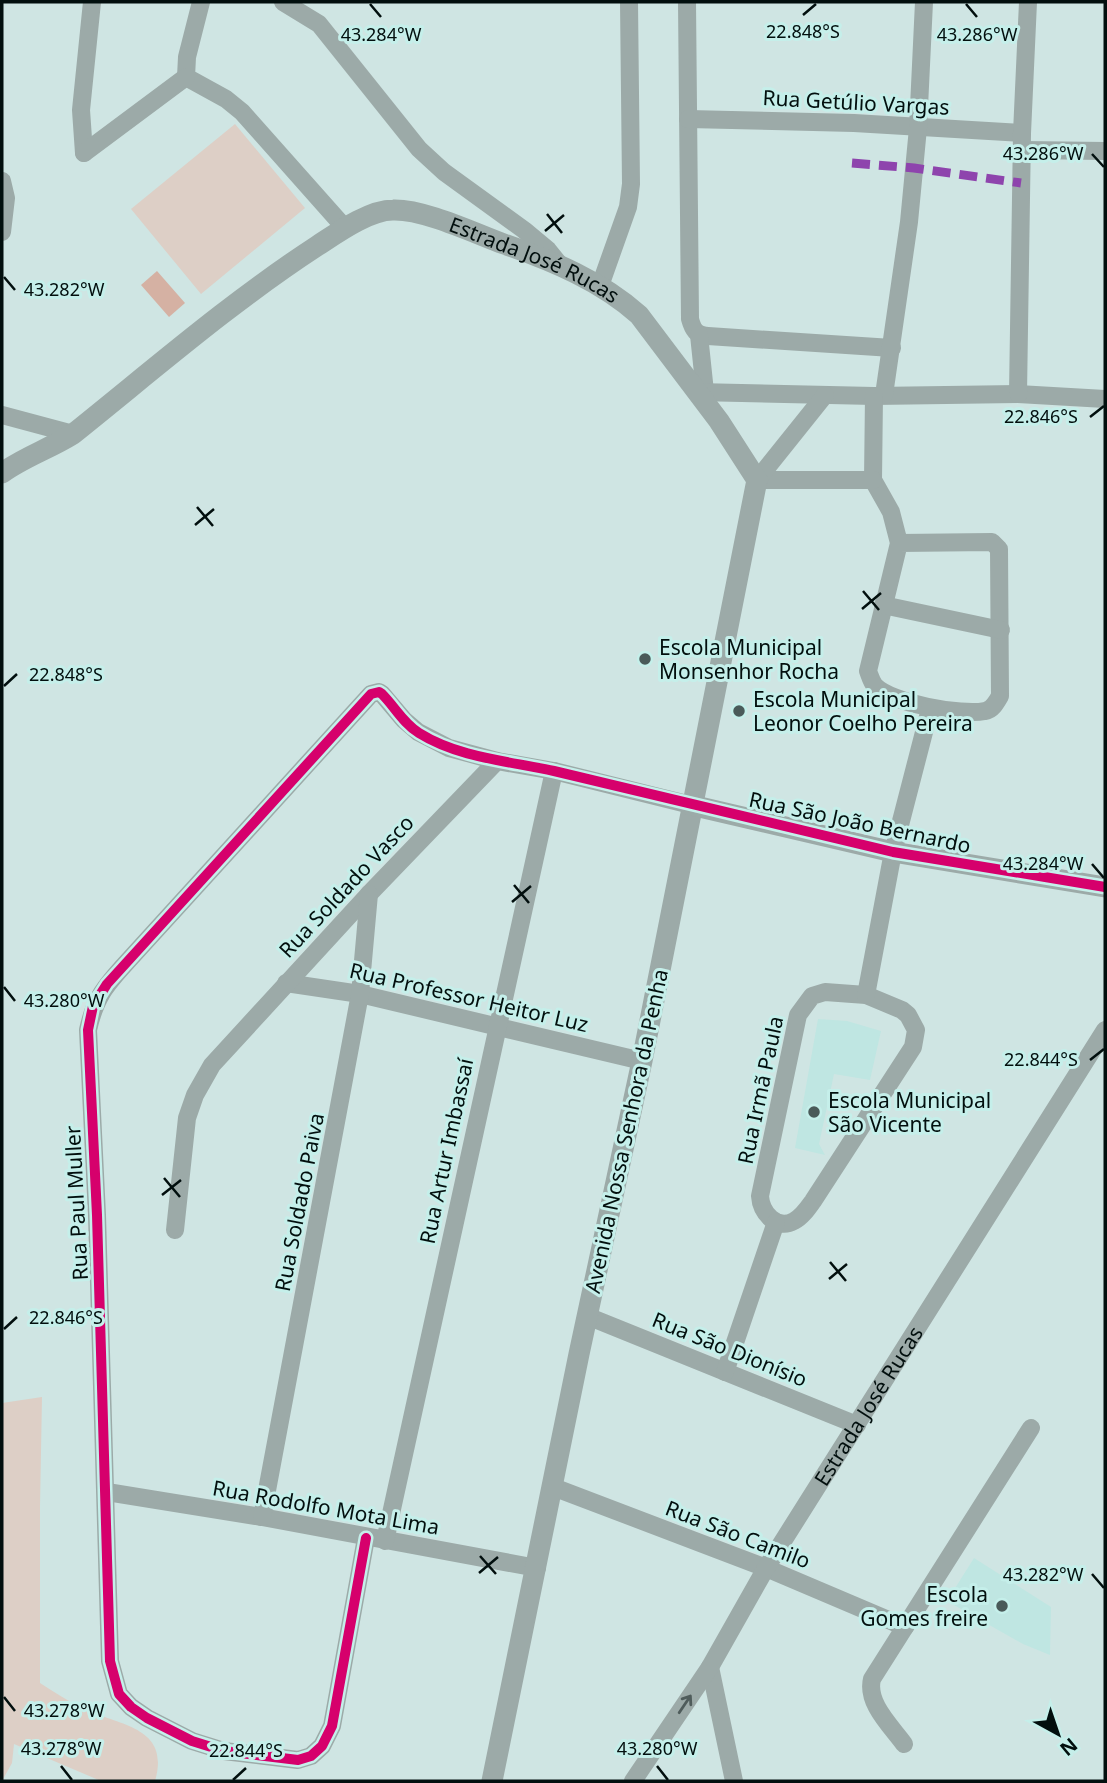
<svg xmlns="http://www.w3.org/2000/svg" width="1107" height="1783" font-family="'Noto Sans',sans-serif">
  <rect width="100%" height="100%" fill="#cfe5e3"/>
  <!-- built -->
  <g fill="#bfe6e2">
    <polygon points="818,1019 847,1021 881,1031 870,1080 834,1074 819,1144 825,1155 795,1148"/>
    <polygon points="974,1558 1051,1607 1050,1655 1023,1644 947,1601"/>
  </g>
  <!-- green -->
  <g fill="#ddcfc6">
    <polygon points="235,124 305,208 201,294 131,209"/>
    <path d="M42,1397l-2,109v177c14,9 28,18 42,25 37,18 89,18 73,73h-54l-87,-37 -2,19 -10,18v-378z"/>
  </g>
  <!-- water -->
  <polygon fill="#d5b1a3" points="157,271 185,303 169,317 141,285"/>
  <g fill="none" stroke-linecap="round" stroke-linejoin="round">
    <!-- minor -->
    <g stroke="#9caaa8" stroke-width="18">
      <polyline points="201,2 187,57 186,77 226,99 242,112 345,228"/>
      <polyline points="283,2 319,24 419,149 444,172 524,230 548,250 560,265"/>
      <path d="M687,2l3,317c3,11 6,16 18,17l184,12"/>
      <polyline points="688,119 854,123 1022,133"/>
      <polyline points="1022,150 1105,151"/>
      <polyline points="84,153 81,110 92,2"/>
      <polyline points="84,153 186,77"/>
      <polyline points="2,181 6,198 2,232"/>
      <polyline points="600,286 628,207 631,184 629,2"/>
      <polyline points="699,335 705,392"/>
      <polyline points="696,392 874,396 1018,394 1105,399"/>
      <polyline points="1018,394 1022,133 1028,2"/>
      <polyline points="884,395 909,222 918,128 924,2"/>
      <path d="M874,396l-1,84 18,32 8,31 -31,128c2,5 3,10 7,15 16,17 87,30 110,25 7,-1 11,-8 15,-15l-1,-147 -7,-7 -93,1"/>
      <polyline points="2,415 73,434"/>
      <polyline points="757,480 873,480"/>
      <polyline points="757,480 825,395"/>
      <polyline points="883,605 1001,630"/>
      <polyline points="286,983 360,994 642,1061"/>
      <path d="M825,992l41,3 36,15 6,5 8,15 -3,17 -100,154c-5,7 -11,16 -19,20 -18,10 -33,-9 -34,-25l38,-181 14,-19z"/>
      <polyline points="866,995 893,852 930,709"/>
      <polyline points="175,1230 187,1118 195,1095 212,1065 369,894 497,761"/>
      <polyline points="587,1316 857,1425"/>
      <polyline points="725,1372 776,1222"/>
      <polyline points="553,1487 766,1568 905,1627"/>
      <polyline points="107,1492 262,1517 537,1568"/>
      <polyline points="262,1517 360,994 369,894"/>
      <path d="M366,1538l-34,188 -10,20 -11,10 -13,4 -74,-9 -32,-10 -45,-23 -16,-11 -12,-13 -9,-33 -13,-446 -9,-185c7,-32 17,-44 39,-68l244,-268 8,-2 3,2 22,26 14,12 31,16 48,13 57,10 137,34"/>
      <polyline points="385,1541 554,771"/>
      <polyline points="710,1667 734,1781"/>
      <path d="M904,1744c-13,-18 -38,-41 -32,-65l159,-251"/>
      <path id="s1" d="M633,1781l77,-114 56,-99 339,-538"/>
    </g>
    <!-- tertiary -->
    <g stroke="#9caaa8" stroke-width="21">
      <path id="s2" d="M2,473c22,-16 47,-24 71,-39 80,-64 158,-132 244,-188 20,-13 52,-36 76,-36 31,-1 81,23 111,34 49,17 97,37 135,71l80,106 38,59 -115,581 -63,293 -87,427"/>
      <polyline points="691,805 893,852 1105,887"/>
    </g>
    <!-- quiet -->
    <polyline stroke="#8e44ad" stroke-width="9" stroke-dasharray="18 9" stroke-linecap="butt" points="852,163 914,168 1021,183"/>
    <!-- cycleway casing -->
    <g stroke="#c5efea" stroke-width="15">
      <path id="cycleway" d="M366,1538l-34,188 -10,20 -11,10 -13,4 -74,-9 -32,-10 -45,-23 -16,-11 -12,-13 -9,-33 -13,-446 -9,-185 5,-24 14,-22 264,-290 8,-2 3,2c13,13 21,29 37,39 40,25 90,28 135,38l339,81 212,35"/>
    </g>
    <!-- cycleway -->
    <use href="#cycleway" stroke="#d6006c" stroke-width="10"/>
  </g>
  <!-- one-way arrows -->
  <defs><path id="oneway-shaft" d="M-6 0H5M1.5-3L5.5 0L1.5 3" fill="none" stroke-width="1.6" stroke-linecap="round" stroke-linejoin="round" transform="scale(1.75)"/></defs>
  <use stroke="#4f5c5b" href="#oneway-shaft" transform="translate(685 1704) rotate(-56)"/>
  <!-- ticks -->
  <path fill="none" stroke="#020f0e" stroke-width="2.5" d="M370,4l11,13M966,4l11,13M803,15l13,-11M1092,154l12,13M547,214l15,19M545,231l19,-16M4,277l11,13M1090,417l14,-11M197,507l16,19M195,525l19,-16M863,591l16,19M862,609l19,-16M4,686l13,-12M1092,864l12,14M514,885l15,18M512,902l19,-16M4,987l11,14M1090,1060l14,-11M164,1178l16,19M162,1195l19,-15M830,1262l16,19M829,1279l18,-15M4,1329l13,-12M480,1556l16,18M479,1573l19,-16M1092,1574l12,14M4,1697l11,14M61,1766l11,14M657,1766l11,14M233,1780l13,-12"/>
  <!-- markers -->
  <g fill="#4a5a59" stroke="#c5efea" stroke-width="2.5">
    <circle cx="645" cy="659" r="7"/>
    <circle cx="739" cy="711" r="7"/>
    <circle cx="814" cy="1112" r="7"/>
    <circle cx="1002" cy="1606" r="7"/>
  </g>
  <g text-anchor="middle" dominant-baseline="central" stroke-width="6" stroke-linejoin="round" paint-order="stroke">
    <!-- street labels -->
    <g font-size="21" fill="#020f0e" stroke="#c5efea">
      <text transform="translate(856 102) rotate(3)">Rua Getúlio Vargas</text>
      <text stroke="none"><textPath href="#s2" startOffset="625">Estrada José Rucas</textPath></text>
      <text transform="translate(860 822) rotate(12)">Rua São João Bernardo</text>
      <text transform="translate(346 886) rotate(-47)">Rua Soldado Vasco</text>
      <text transform="translate(469 997) rotate(13)">Rua Professor Heitor Luz</text>
      <text transform="translate(760 1090) rotate(-78)">Rua Irmã Paula</text>
      <text transform="translate(626 1131) rotate(-78)">Avenida Nossa Senhora da Penha</text>
      <text transform="translate(446 1151) rotate(-78)">Rua Artur Imbassaí</text>
      <text transform="translate(299 1202) rotate(-79)">Rua Soldado Paiva</text>
      <text transform="translate(76 1203) rotate(-93)">Rua Paul Muller</text>
      <text transform="translate(730 1349) rotate(22)">Rua São Dionísio</text>
      <text stroke="none"><textPath href="#s1" startOffset="443">Estrada José Rucas</textPath></text>
      <text transform="translate(326 1507) rotate(10)">Rua Rodolfo Mota Lima</text>
      <text transform="translate(738 1534) rotate(21)">Rua São Camilo</text>
    </g>
    <!-- poi labels -->
    <g font-size="21" fill="#020f0e" stroke="#c5efea" text-anchor="start">
      <text x="659" y="647">Escola Municipal<tspan x="659" dy="24">Monsenhor Rocha</tspan></text>
      <text x="753" y="699">Escola Municipal<tspan x="753" dy="24">Leonor Coelho Pereira</tspan></text>
      <text x="828" y="1100">Escola Municipal<tspan x="828" dy="24">São Vicente</tspan></text>
      <text x="988" y="1594" text-anchor="end">Escola<tspan x="988" dy="24">Gomes freire</tspan></text>
    </g>
  </g>
  <g font-size="18" text-anchor="middle" fill="#020f0e" stroke="#c5efea" stroke-width="6" stroke-linejoin="round" paint-order="stroke">
    <text x="803" y="38">22.848°S</text>
    <text x="381" y="41">43.284°W</text>
    <text x="977" y="41">43.286°W</text>
    <text x="1043" y="160">43.286°W</text>
    <text x="64" y="296">43.282°W</text>
    <text x="1041" y="423">22.846°S</text>
    <text x="66" y="681">22.848°S</text>
    <text x="1043" y="870">43.284°W</text>
    <text x="64" y="1007">43.280°W</text>
    <text x="1041" y="1066">22.844°S</text>
    <text x="66" y="1324">22.846°S</text>
    <text x="1043" y="1581">43.282°W</text>
    <text x="64" y="1717">43.278°W</text>
    <text x="61" y="1755">43.278°W</text>
    <text x="657" y="1755">43.280°W</text>
    <text x="246" y="1757">22.844°S</text>
  </g>
  <!-- border -->
  <rect width="1107" height="1783" fill="none" stroke="#020f0e" stroke-width="7"/>
  <!-- north arrow -->
  <g transform="translate(1058 1734) rotate(140)" stroke="#c5efea" stroke-width="5" paint-order="stroke">
  <path d="M0-5L12 26L0 18L-12 26Z" fill="#020f0e"/>
  <text y="-10" font-size="19" font-weight="bold" text-anchor="middle" fill="#020f0e">N</text>
  </g>
</svg>
